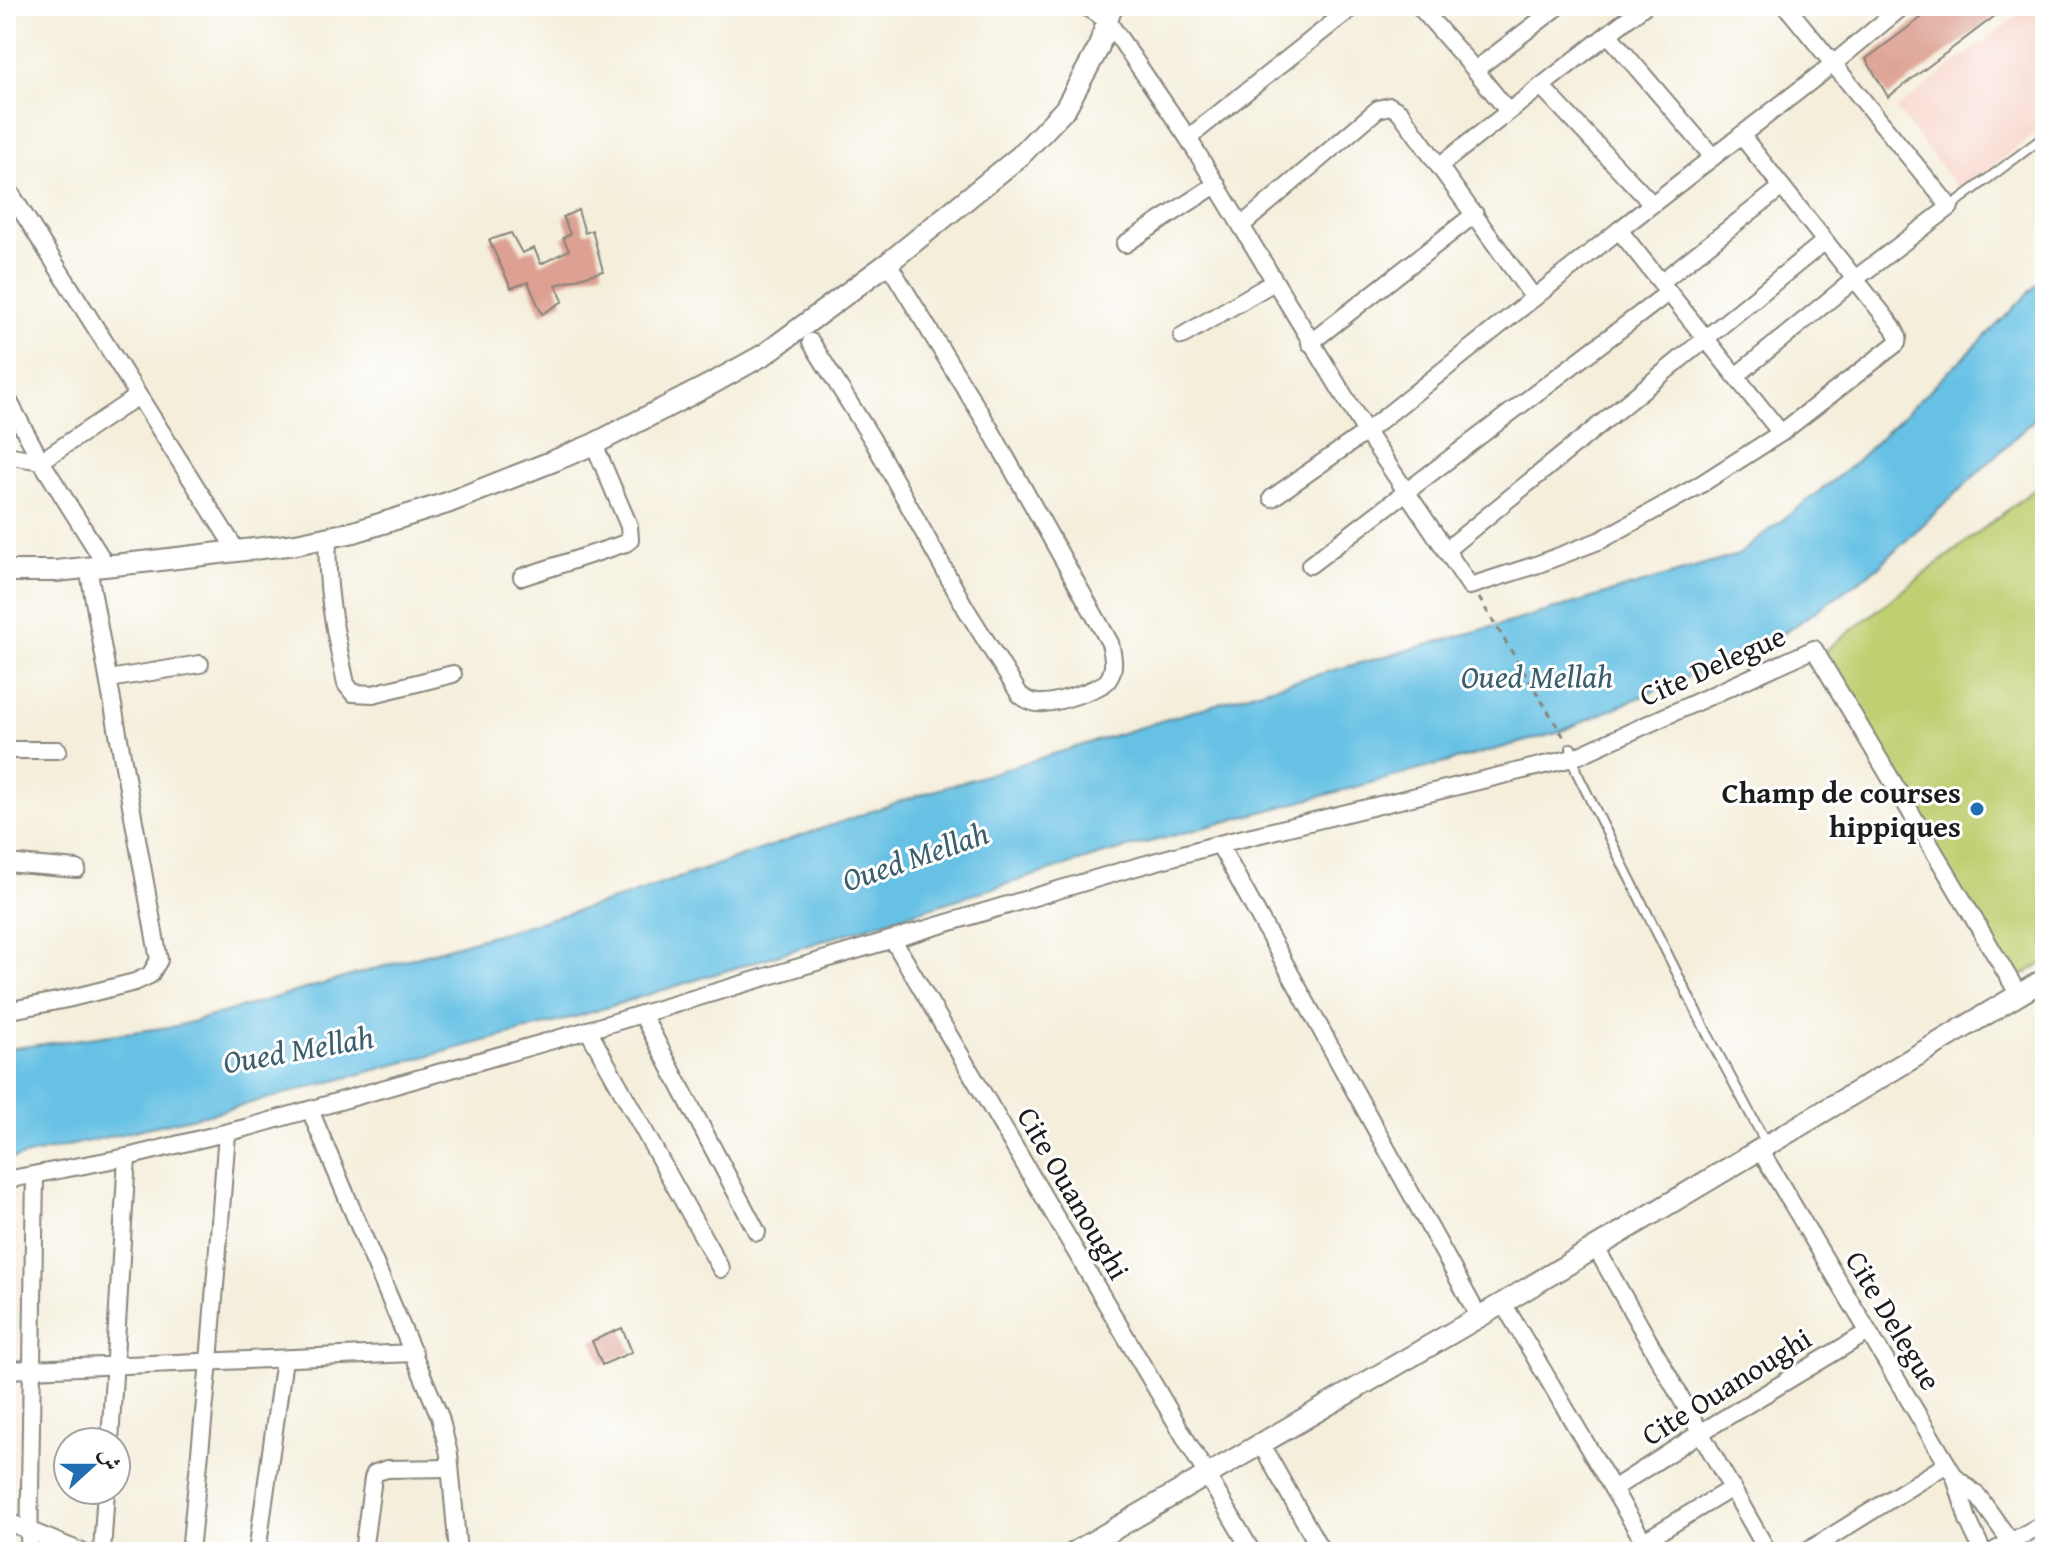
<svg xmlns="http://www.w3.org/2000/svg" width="2051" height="1558" font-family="'Gentium Book Plus',Amiri,serif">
  <rect width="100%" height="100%" fill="#fff"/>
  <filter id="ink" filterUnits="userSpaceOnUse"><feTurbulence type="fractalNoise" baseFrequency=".0125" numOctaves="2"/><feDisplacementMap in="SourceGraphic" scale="16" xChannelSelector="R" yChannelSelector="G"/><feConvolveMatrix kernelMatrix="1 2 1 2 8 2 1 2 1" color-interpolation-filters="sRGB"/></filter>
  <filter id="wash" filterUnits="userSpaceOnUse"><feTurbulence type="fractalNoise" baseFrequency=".006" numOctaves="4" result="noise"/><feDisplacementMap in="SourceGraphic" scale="32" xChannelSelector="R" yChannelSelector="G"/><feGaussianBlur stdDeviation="1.8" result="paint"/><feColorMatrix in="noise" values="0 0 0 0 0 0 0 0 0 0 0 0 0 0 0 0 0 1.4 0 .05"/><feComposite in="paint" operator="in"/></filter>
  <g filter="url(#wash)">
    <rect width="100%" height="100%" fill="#f4eedb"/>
    <!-- built -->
    <polygon fill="#f7d1c6" points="2030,6 2045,6 2045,126 1960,191 1896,109"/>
    <!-- green -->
    <polygon fill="#bfd073" stroke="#6e7648" stroke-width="2" points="2045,481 2045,962 2012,981 1818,656"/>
    <!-- water -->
    <polygon fill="#66c1e4" stroke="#416e80" stroke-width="2" points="2045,276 2045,409 1877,568 1777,638 1557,733 1101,855 579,1016 217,1112 6,1160 6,1049 177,1026 621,898 904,800 1265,689 1514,621 1738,555 1850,467 2003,319"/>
    <g id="blocks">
      <!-- building -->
      <g fill="#dda092">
        <polygon points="1937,6 2008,6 1888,97 1866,59"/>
        <polygon points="578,210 585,233 592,230 603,271 556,285 563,301 542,314 528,282 511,288 489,240 511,233 522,253 534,248 541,264 569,250 563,238 570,234 563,217"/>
        <polygon points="622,1328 632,1352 602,1365 592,1341"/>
      </g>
    </g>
  </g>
  <g filter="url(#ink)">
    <use href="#blocks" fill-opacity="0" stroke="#88857c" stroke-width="2"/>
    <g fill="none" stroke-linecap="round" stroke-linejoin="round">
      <!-- service casing -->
      <g stroke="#88857c" stroke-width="12">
        <g id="service">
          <polyline points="1950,207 2045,136"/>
          <polyline points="1571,748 1576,771 1708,1035 1767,1145"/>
        </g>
      </g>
      <!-- minor casing -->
      <g stroke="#88857c" stroke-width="20">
        <g id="minor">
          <polyline points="1084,6 1107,20 1188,138 1366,432 1470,586 1536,565 1601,540 1698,486 1781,433 1897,343 1898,337 1893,327 1741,135"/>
          <polyline points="1419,6 1475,70 1508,111"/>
          <polyline points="1608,34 1713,157"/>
          <polyline points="1475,70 1559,6"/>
          <polyline points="1541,86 1652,204"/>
          <polyline points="1188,138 1354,6"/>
          <polyline points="1439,166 1644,6"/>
          <polyline points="6,186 236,550"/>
          <polyline points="1241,226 1378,109 1390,106 1400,112 1534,298"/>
          <polyline points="1619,230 1833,64 1903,6"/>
          <polyline points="1125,244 1217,184"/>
          <polyline points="1661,282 1782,187"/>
          <polyline points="1182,336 1274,282"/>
          <path d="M811,342l61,97 94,170 54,86c7,5 13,9 23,8 12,0 59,-14 65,-23 8,-12 5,-24 2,-37l-120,-214 -102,-166"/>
          <polyline points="1310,343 1475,214"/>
          <polyline points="1736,376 1855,279 1950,207 1786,6"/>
          <polyline points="6,396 41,461 138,396"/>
          <polyline points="6,455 41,461 106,565"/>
          <polyline points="1272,498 1366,432 1619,230 1781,433"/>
          <path d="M328,538c-3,50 8,98 18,146l7,9 20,1 80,-20"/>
          <polyline points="1446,550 1825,241"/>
          <polyline points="1310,565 1669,292"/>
          <polyline points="522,577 626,543 630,540 629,526 594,444"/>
          <polyline points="109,679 200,664"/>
          <polyline points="6,750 58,750"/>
          <polyline points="1219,844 1479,1317"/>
          <polyline points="6,863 77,869"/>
          <polyline points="893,940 1252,1552"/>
          <polyline points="6,1011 67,999 135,982 150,975 159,960 88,567"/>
          <polyline points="642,1014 757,1232"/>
          <polyline points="588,1030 721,1269"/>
          <polyline points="310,1110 440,1417 449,1454 458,1552"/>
          <polyline points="1760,1150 1955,1477 1968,1520 1983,1552"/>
          <polyline points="6,1180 127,1157 249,1127 588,1030 1125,870 1219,844 1573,758 1814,649 2019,995"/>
          <polyline points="1596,1248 1768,1552"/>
          <polyline points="1503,1303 1650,1552"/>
          <polyline points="6,1370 414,1353"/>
          <polyline points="110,1442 127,1157"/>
          <polyline points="1261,1444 1322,1552"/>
          <polyline points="1955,1477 1978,1496 2018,1552"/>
          <polyline points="1613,1489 1700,1433 1868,1332"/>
          <polyline points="6,1521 82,1552"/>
          <polyline points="1644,1541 1732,1488"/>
          <polyline points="29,1552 35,1175"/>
          <polyline points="102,1552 106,1490"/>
          <polyline points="190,1552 209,1362 227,1133"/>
          <polyline points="257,1552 284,1359"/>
          <polyline points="363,1552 373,1478 375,1473 387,1469 450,1468"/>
          <polyline points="1806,1552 1947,1464"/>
          <polyline points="1992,1552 2045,1523"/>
        </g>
      </g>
      <!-- tertiary casing -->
      <g stroke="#88857c" stroke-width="24">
        <g id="tertiary">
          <polyline points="6,571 56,571 152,561 296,544 354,532 447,503 556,460 594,444 713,383 765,354 888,263 1020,156 1065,109 1098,49 1112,6"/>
          <polyline points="1075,1552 1503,1303 2045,979"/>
        </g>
      </g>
      <!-- path -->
      <polyline stroke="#88857c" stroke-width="3" stroke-dasharray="6 6" stroke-linecap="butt" points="1479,598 1565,739"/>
      <!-- service -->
      <use href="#service" stroke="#fff" stroke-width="8"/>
      <!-- minor -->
      <use href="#minor" stroke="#fff" stroke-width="16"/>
      <!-- tertiary -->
      <use href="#tertiary" stroke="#fff" stroke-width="20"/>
    </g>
  </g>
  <!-- markers -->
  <circle fill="#1f6fb2" stroke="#fff" stroke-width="3" cx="1977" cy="809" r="8"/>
  <g text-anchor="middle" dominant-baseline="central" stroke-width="6" stroke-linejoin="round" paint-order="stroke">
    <!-- street labels -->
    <g font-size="30" fill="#1c1c1c" stroke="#fff">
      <text transform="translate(1712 665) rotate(-24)">Cite Delegue</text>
      <text transform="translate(1074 1193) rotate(60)">Cite Ouanoughi</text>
      <text transform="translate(1894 1320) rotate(59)">Cite Delegue</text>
      <text transform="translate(1726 1386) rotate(-32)">Cite Ouanoughi</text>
    </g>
    <!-- poi labels -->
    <g font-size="30" font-weight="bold" fill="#1c1c1c" stroke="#fff" text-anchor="end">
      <text x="1961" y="792">Champ de courses<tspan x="1961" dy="34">hippiques</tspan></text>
    </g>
    <!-- water labels -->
    <g font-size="32" font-style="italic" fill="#3a5e6c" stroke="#fff">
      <text x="1537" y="676">Oued Mellah</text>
      <text transform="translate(915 856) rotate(-19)">Oued Mellah</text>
      <text transform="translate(298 1049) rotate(-10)">Oued Mellah</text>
    </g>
  </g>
  <!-- margin -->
  <rect width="2051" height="1558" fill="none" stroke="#fff" stroke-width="32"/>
  <!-- north arrow -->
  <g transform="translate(92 1466) rotate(69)"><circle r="38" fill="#ffffff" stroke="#a4a4a4" stroke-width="2"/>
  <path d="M0-6L14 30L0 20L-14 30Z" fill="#1f6fb2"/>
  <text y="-12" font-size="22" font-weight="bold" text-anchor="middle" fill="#1c1c1c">ش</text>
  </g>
</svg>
